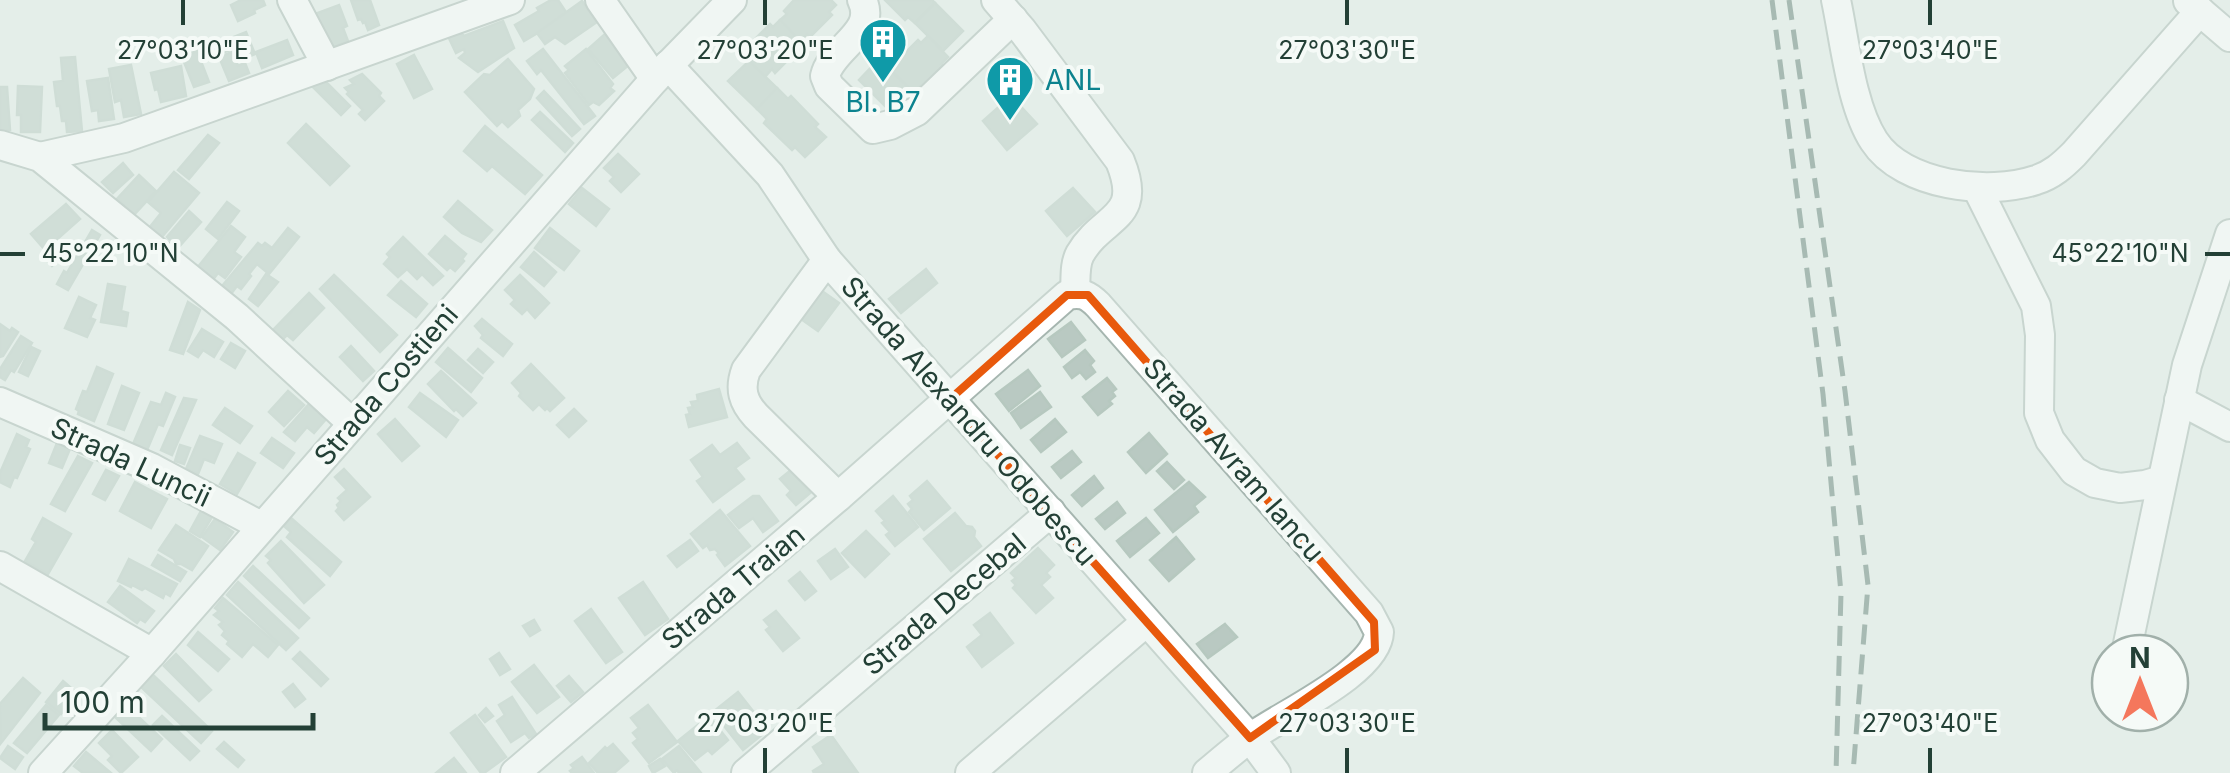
<svg xmlns="http://www.w3.org/2000/svg" width="2230" height="773" font-family="Inter,sans-serif">
  <rect width="100%" height="100%" fill="#e4eee9"/>
  <!-- building -->
  <g fill="#b9c9c2" stroke="#b6c8bf" stroke-width="2.5">
    <polygon points="241,0 263,0 265,5 254,10 255,13 238,21 231,5"/>
    <polygon points="351,0 370,0 379,25 368,30 365,22 363,23 361,19 358,20"/>
    <polygon points="551,0 558,0 568,15 524,41 515,25 539,11 537,8"/>
    <polygon points="794,0 831,0 836,5 829,12 832,15 810,37 807,34 800,41 780,20 787,14 784,11"/>
    <polygon points="885,0 932,0 935,3 915,23 908,17 905,20"/>
    <polygon points="582,1 597,22 565,44 555,37 545,44 537,33"/>
    <polygon points="935,3 963,31 943,51 915,23"/>
    <polygon points="339,5 347,26 343,28 348,41 334,47 324,38 315,14"/>
    <polygon points="780,20 800,41 793,48 797,51 775,73 772,69 765,77 744,56 751,49 748,46 770,24 773,27"/>
    <polygon points="503,21 514,48 478,72 459,58 465,53 464,49 456,53 448,36 459,31 464,36"/>
    <polygon points="246,32 255,54 238,61 233,49 225,52 221,42"/>
    <polygon points="605,34 630,64 613,78 588,49"/>
    <polygon points="928,36 948,57 941,64 944,66 923,88 920,86 913,92 892,72 899,65 896,62 918,40 921,43"/>
    <polygon points="287,40 293,55 262,68 256,52"/>
    <polygon points="543,49 595,116 584,124 541,70 537,74 527,61"/>
    <polygon points="586,49 613,84 610,88 614,91 599,105 593,102 589,105 565,73 569,70 565,66"/>
    <polygon points="197,51 209,82 194,87 182,57"/>
    <polygon points="232,52 238,66 245,63 249,73 229,81 219,57"/>
    <polygon points="414,55 432,89 414,98 397,64"/>
    <polygon points="75,57 82,131 67,132 66,121 62,121 60,106 57,106 54,82 63,81 61,58"/>
    <polygon points="508,59 534,89 530,99 518,110 520,116 508,127 502,121 497,126 465,92 484,74 490,75"/>
    <polygon points="879,59 908,87 887,108 859,80"/>
    <polygon points="749,61 777,88 757,109 728,81"/>
    <polygon points="131,65 141,114 124,117 121,100 115,102 109,69"/>
    <polygon points="181,66 186,96 161,102 158,89 155,90 151,73"/>
    <polygon points="362,74 381,93 379,96 384,101 365,120 359,114 363,110 347,94 349,92 345,88 354,84 350,80"/>
    <polygon points="108,78 114,119 99,121 98,110 92,111 87,81"/>
    <polygon points="326,82 350,106 341,115 312,86"/>
    <polygon points="18,86 42,87 40,132 21,132 21,115 17,115"/>
    <polygon points="0,87 7,87 10,130 0,131"/>
    <polygon points="777,88 788,99 791,96 818,124 815,127 826,137 805,157 795,147 792,150 764,123 767,119 757,109"/>
    <polygon points="544,91 580,129 572,136 537,98"/>
    <polygon points="1011,96 1037,124 1007,150 983,121"/>
    <polygon points="540,112 573,143 565,152 532,120"/>
    <polygon points="306,124 349,166 330,185 288,143"/>
    <polygon points="485,126 542,175 525,194 492,166 487,171 464,151"/>
    <polygon points="208,135 219,143 189,179 178,170"/>
    <polygon points="618,154 639,174 621,192 610,181 614,177 604,168"/>
    <polygon points="123,163 133,175 113,193 102,182"/>
    <polygon points="174,172 199,193 161,238 149,228 161,213 148,202"/>
    <polygon points="139,175 156,191 132,217 121,207 124,205 117,199"/>
    <polygon points="582,188 609,209 596,226 569,204"/>
    <polygon points="1073,188 1095,212 1067,236 1046,211"/>
    <polygon points="458,201 492,230 481,242 462,233 444,217"/>
    <polygon points="227,202 239,211 218,239 206,229"/>
    <polygon points="66,204 80,219 45,250 31,234"/>
    <polygon points="189,211 201,222 178,248 167,237"/>
    <polygon points="231,226 245,237 234,252 241,257 225,278 218,273 212,281 197,268"/>
    <polygon points="288,228 299,237 269,274 257,264 249,274 251,276 241,289 237,286 231,294 222,286 258,243 262,246 265,243 272,248"/>
    <polygon points="550,228 579,251 564,270 535,248"/>
    <polygon points="92,230 100,235 68,290 57,284 64,271 67,273"/>
    <polygon points="445,236 466,254 462,259 464,261 455,271 450,267 447,270 429,254"/>
    <polygon points="403,237 443,276 433,285 422,274 417,279 407,269 398,277 384,264 390,257 387,254"/>
    <polygon points="50,248 59,259 52,266 42,255"/>
    <polygon points="534,252 556,272 544,286 521,267"/>
    <polygon points="926,269 937,283 901,313 889,299"/>
    <polygon points="266,274 278,282 258,306 249,299"/>
    <polygon points="334,275 397,335 380,352 320,289"/>
    <polygon points="520,275 549,303 535,318 527,309 522,314 511,304 515,300 505,290"/>
    <polygon points="401,281 427,304 416,317 388,295"/>
    <polygon points="108,284 125,287 121,311 128,313 126,326 101,322"/>
    <polygon points="822,291 839,303 818,331 801,319"/>
    <polygon points="309,293 324,308 293,340 287,335 280,342 271,332"/>
    <polygon points="79,297 96,305 90,318 95,320 87,337 65,328"/>
    <polygon points="188,302 200,310 183,354 170,350"/>
    <polygon points="482,319 512,344 503,356 481,338 483,335 475,326"/>
    <polygon points="1071,322 1085,340 1062,357 1048,339"/>
    <polygon points="0,324 10,331 12,328 18,332 3,356 0,357"/>
    <polygon points="202,329 223,342 214,357 203,350 198,357 188,351"/>
    <polygon points="21,336 32,343 14,372 11,370 5,380 0,377 0,369"/>
    <polygon points="231,343 245,351 235,368 221,359"/>
    <polygon points="351,346 374,371 363,381 340,357"/>
    <polygon points="31,347 40,351 28,376 19,372"/>
    <polygon points="448,348 482,378 471,392 436,362"/>
    <polygon points="478,349 493,362 483,373 468,360"/>
    <polygon points="1085,350 1094,361 1090,365 1095,372 1086,379 1080,372 1072,378 1064,367"/>
    <polygon points="531,364 564,398 550,411 547,408 545,410 539,404 533,410 519,396 521,393 512,383"/>
    <polygon points="97,367 113,374 94,421 78,414 79,411 76,409 83,391 87,392"/>
    <polygon points="1028,370 1040,386 1009,411 996,394"/>
    <polygon points="441,371 476,403 463,416 456,409 454,411 428,384"/>
    <polygon points="1107,378 1116,389 1112,392 1115,396 1109,401 1112,404 1098,415 1083,397"/>
    <polygon points="122,386 139,393 124,430 108,424"/>
    <polygon points="719,389 727,417 689,427 686,415 690,414 688,408 693,407 691,402 698,401 697,395"/>
    <polygon points="288,391 304,405 284,426 269,412"/>
    <polygon points="1040,392 1051,407 1021,428 1011,413"/>
    <polygon points="166,393 175,397 163,426 158,424 147,450 133,444 151,402 161,405"/>
    <polygon points="420,393 458,420 446,437 409,407"/>
    <polygon points="184,398 196,400 172,455 161,450"/>
    <polygon points="309,404 326,419 314,433 307,427 295,441 284,432"/>
    <polygon points="225,408 252,426 240,443 213,425"/>
    <polygon points="574,409 586,421 569,437 557,425"/>
    <polygon points="395,419 419,446 402,461 378,434"/>
    <polygon points="1055,419 1066,432 1041,452 1031,440"/>
    <polygon points="1149,433 1167,454 1146,473 1128,452"/>
    <polygon points="17,434 29,440 26,447 30,449 17,478 14,477 10,487 0,482 0,473"/>
    <polygon points="200,436 222,444 214,463 204,459 198,474 186,469"/>
    <polygon points="272,438 294,453 283,468 261,453"/>
    <polygon points="57,443 70,449 62,468 49,463"/>
    <polygon points="737,443 749,458 735,468 744,479 713,502 697,481 703,477 691,460 712,445 720,455"/>
    <polygon points="180,445 190,448 184,464 175,461"/>
    <polygon points="1072,451 1081,462 1061,478 1052,467"/>
    <polygon points="238,453 255,463 237,494 220,484"/>
    <polygon points="78,456 92,463 65,511 51,504"/>
    <polygon points="1167,462 1184,480 1174,489 1157,471"/>
    <polygon points="344,469 370,497 344,520 336,511 339,508 337,505 341,501 338,498 347,490 335,477"/>
    <polygon points="106,470 119,476 105,500 93,494"/>
    <polygon points="791,470 810,493 796,505 787,495 791,491 780,479"/>
    <polygon points="1094,476 1103,488 1082,506 1072,495"/>
    <polygon points="927,481 950,508 924,530 909,512 912,509 908,504 913,500 910,496"/>
    <polygon points="135,482 167,499 151,528 120,511"/>
    <polygon points="1189,482 1205,497 1194,506 1198,512 1173,532 1155,510"/>
    <polygon points="753,496 759,496 778,521 763,532 753,518 739,528 728,515"/>
    <polygon points="893,496 918,527 895,546 886,535 890,532 882,523 885,521 876,511"/>
    <polygon points="1117,502 1125,513 1105,529 1096,519"/>
    <polygon points="720,510 750,546 725,566 717,555 719,553 715,549 710,550 707,545 703,548 691,534"/>
    <polygon points="201,511 212,517 200,537 190,531"/>
    <polygon points="955,513 966,526 972,527 975,531 974,537 981,546 951,571 924,539"/>
    <polygon points="43,518 71,534 48,574 25,561 36,542 32,539"/>
    <polygon points="291,518 341,562 330,576 287,537 291,532 284,526"/>
    <polygon points="1146,518 1159,533 1130,557 1117,541"/>
    <polygon points="215,519 233,532 220,550 202,537"/>
    <polygon points="176,525 208,546 192,570 181,564 176,564 174,559 159,550"/>
    <polygon points="866,531 889,554 865,577 842,553"/>
    <polygon points="1176,537 1194,559 1169,581 1150,560"/>
    <polygon points="690,540 698,551 677,567 668,556"/>
    <polygon points="281,541 324,585 304,603 268,563 271,560 266,556"/>
    <polygon points="1038,548 1054,565 1046,573 1050,577 1041,585 1053,598 1036,613 1013,588 1016,585 1012,581 1016,578 1011,573"/>
    <polygon points="835,549 848,567 831,579 818,561"/>
    <polygon points="158,555 186,572 180,581 152,565"/>
    <polygon points="129,559 177,584 170,596 165,593 163,598 145,588 142,590 132,585 131,587 118,581"/>
    <polygon points="253,566 309,618 299,628 244,576"/>
    <polygon points="800,572 816,591 805,600 789,581"/>
    <polygon points="238,582 298,638 286,650 227,595"/>
    <polygon points="643,582 668,619 645,635 619,598"/>
    <polygon points="120,586 154,611 145,622 140,619 137,623 108,602"/>
    <polygon points="223,598 278,645 268,657 253,644 242,657 227,644 229,641 222,635 225,631 219,625 223,622 214,615 219,611 215,608"/>
    <polygon points="591,609 622,652 606,663 575,621"/>
    <polygon points="776,611 799,638 783,651 766,630 770,627 764,620"/>
    <polygon points="990,613 1013,643 982,667 967,647 982,635 974,625"/>
    <polygon points="534,620 540,630 530,636 523,626"/>
    <polygon points="1225,624 1237,637 1208,658 1197,644"/>
    <polygon points="198,632 229,659 218,671 188,645"/>
    <polygon points="300,652 328,679 321,686 293,659"/>
    <polygon points="499,653 510,669 500,675 490,659"/>
    <polygon points="176,654 211,690 199,701 164,666"/>
    <polygon points="534,665 559,697 537,713 512,682"/>
    <polygon points="153,675 212,731 201,743 141,687"/>
    <polygon points="569,676 583,692 571,702 557,686"/>
    <polygon points="23,678 40,693 1,743 0,704"/>
    <polygon points="63,681 78,694 61,714 46,702"/>
    <polygon points="293,684 305,699 295,707 283,692"/>
    <polygon points="738,692 768,730 743,750 713,712"/>
    <polygon points="512,697 536,734 529,738 525,733 511,742 497,721 505,715 499,705"/>
    <polygon points="46,705 59,715 27,753 14,743"/>
    <polygon points="648,705 677,742 649,763 633,743 638,739 633,733 639,728 631,718"/>
    <polygon points="127,706 162,739 151,751 116,718"/>
    <polygon points="486,708 493,716 485,722 479,715"/>
    <polygon points="475,715 506,757 484,773 481,773 451,733"/>
    <polygon points="162,716 199,751 190,760 153,725"/>
    <polygon points="709,716 728,740 712,754 708,750 695,760 678,741"/>
    <polygon points="112,730 138,757 121,773 108,760 112,756 99,743"/>
    <polygon points="831,735 858,773 814,773 813,771 824,764 813,747"/>
    <polygon points="224,742 244,760 238,767 217,749"/>
    <polygon points="613,744 628,761 614,773 598,773 589,763 605,747 607,749"/>
    <polygon points="8,746 23,757 15,769 0,758"/>
    <polygon points="679,746 701,773 679,773 677,770 674,773 662,759"/>
    <polygon points="86,752 111,773 83,773 74,766"/>
    <polygon points="582,757 594,773 572,773 570,771 574,768 571,765"/>
    <polygon points="454,758 466,773 436,773"/>
    <polygon points="660,759 665,766 653,773 649,766"/>
  </g>
  <g fill="none" stroke-linecap="round" stroke-linejoin="round">
    <!-- minor casing -->
    <g stroke="#a6b6b0" stroke-width="32">
      <g id="minor">
        <polyline points="292,0 327,66"/>
        <polyline points="600,0 655,79"/>
        <path d="M862,0c16,32 -31,48 -37,76l4,10 44,43 17,-4 27,-14 96,-92"/>
        <path d="M996,0l26,30 98,131c24,59 -17,53 -40,93 -6,11 -4,26 -5,39"/>
        <path d="M1836,0c9,42 15,106 38,141 29,45 115,55 162,39 16,-5 27,-15 38,-26l126,-143"/>
        <polyline points="2188,1 2230,37"/>
        <polyline points="668,65 770,175 827,260 1250,738 1276,773"/>
        <polyline points="0,145 40,157 237,317 352,423"/>
        <polyline points="40,157 124,138 510,0"/>
        <polyline points="1977,188 2036,306 2040,335 2039,413 2050,440 2074,471 2095,483 2120,488 2145,485 2162,480"/>
        <path d="M827,260l-81,110c-7,19 -3,32 10,46l82,81"/>
        <polyline points="2179,400 2230,427"/>
        <polyline points="0,402 152,468 261,526"/>
        <polyline points="0,566 152,653"/>
        <polyline points="2126,653 2187,365 2230,234"/>
        <polyline points="43,773 152,653 655,79 732,0"/>
        <path d="M515,773l323,-276 229,-202c15,-3 21,0 31,10l271,308 10,19c-1,40 -98,83 -129,106 -15,11 -29,23 -43,35"/>
        <polyline points="746,773 1051,512"/>
        <polyline points="970,773 1146,622"/>
      </g>
    </g>
    <!-- minor -->
    <use href="#minor" stroke="#fff" stroke-width="28"/>
    <!-- rail -->
    <g stroke="#5e7b71" stroke-width="5" stroke-dasharray="20 10" stroke-linecap="butt">
      <polyline points="1772,0 1823,394 1841,593 1836,773"/>
      <polyline points="1789,0 1845,391 1868,585 1853,773"/>
    </g>
  </g>
  <!-- marked area -->
  <path d="M0 0H2230V773H0ZM1067,295h21l286,327 1,28 -125,88 -301,-338z" fill="#e4eee9" fill-opacity=".55" fill-rule="evenodd"/>
  <path fill="none" stroke="#e8590c" stroke-width="8" stroke-linejoin="round" d="M1067,295h21l286,327 1,28 -125,88 -301,-338z"/>
  <!-- ticks -->
  <path fill="none" stroke="#234036" stroke-width="4" d="M183,0v25M765,0v25M1347,0v25M1930,0v25M0,254h25M2205,254h25M765,748v25M1347,748v25M1930,748v25"/>
  <!-- icons -->
  <defs>
    <g id="building-pin" transform="scale(2.5)"><path d="M0 17L-7.5 6A9.5 9.5 0 1 1 7.5 6Z" fill="#0f9aa8" stroke="#f5faf7"/><path d="M-4-6H4V6H1V3H-1V6H-4ZM-2.5-4.3h1.7v1.8h-1.7ZM.8-4.3h1.7v1.8H.8ZM-2.5-1h1.7V.8h-1.7ZM.8-1h1.7V.8H.8Z" fill="#fff"/></g>
  </defs>
  <g fill-rule="evenodd">
    <use href="#building-pin" x="883" y="42"/>
    <use href="#building-pin" x="1010" y="80"/>
  </g>
  <g text-anchor="middle" dominant-baseline="central" stroke-width="8" stroke-linejoin="round" paint-order="stroke">
    <!-- culture labels -->
    <g font-size="28" fill="#0d838f" stroke="#f5faf7" text-anchor="start">
      <text x="1045" y="80">ANL</text>
      <text x="883" y="102" text-anchor="middle">Bl. B7</text>
    </g>
    <!-- street labels -->
    <g font-size="28" fill="#234036" stroke="#f5faf7">
      <text transform="translate(386 385) rotate(-49)">Strada Costieni</text>
      <text transform="translate(969 421) rotate(49)">Strada Alexandru Odobescu</text>
      <text transform="translate(1234 460) rotate(49)">Strada Avram Iancu</text>
      <text transform="translate(131 462) rotate(25)">Strada Luncii</text>
      <text transform="translate(733 587) rotate(-40)">Strada Traian</text>
      <text transform="translate(944 604) rotate(-40)">Strada Decebal</text>
    </g>
  </g>
  <g font-size="25" text-anchor="middle" fill="#234036" stroke="#f5faf7" stroke-width="8" stroke-linejoin="round" paint-order="stroke">
    <text x="183" y="59">27°03'10"E</text>
    <text x="765" y="59">27°03'20"E</text>
    <text x="1347" y="59">27°03'30"E</text>
    <text x="1930" y="59">27°03'40"E</text>
    <text x="110" y="262">45°22'10"N</text>
    <text x="2120" y="262">45°22'10"N</text>
    <text x="765" y="732">27°03'20"E</text>
    <text x="1347" y="732">27°03'30"E</text>
    <text x="1930" y="732">27°03'40"E</text>
  </g>
  <!-- north arrow -->
  <g transform="translate(2140 683)"><circle r="48" fill="#f5faf7" stroke="#a1b0aa" stroke-width="2.5"/>
  <path d="M0-8L18 38L0 25L-18 38Z" fill="#f4775c"/>
  <text y="-15" font-size="28" font-weight="bold" text-anchor="middle" fill="#234036">N</text>
  </g>
  <!-- scale -->
  <path d="M45 713v15h268v-15" fill="none" stroke="#234036" stroke-width="5"/>
  <text x="60" y="713" font-size="30" fill="#234036" stroke="#f5faf7" stroke-width="8" paint-order="stroke">100 m</text>
</svg>
